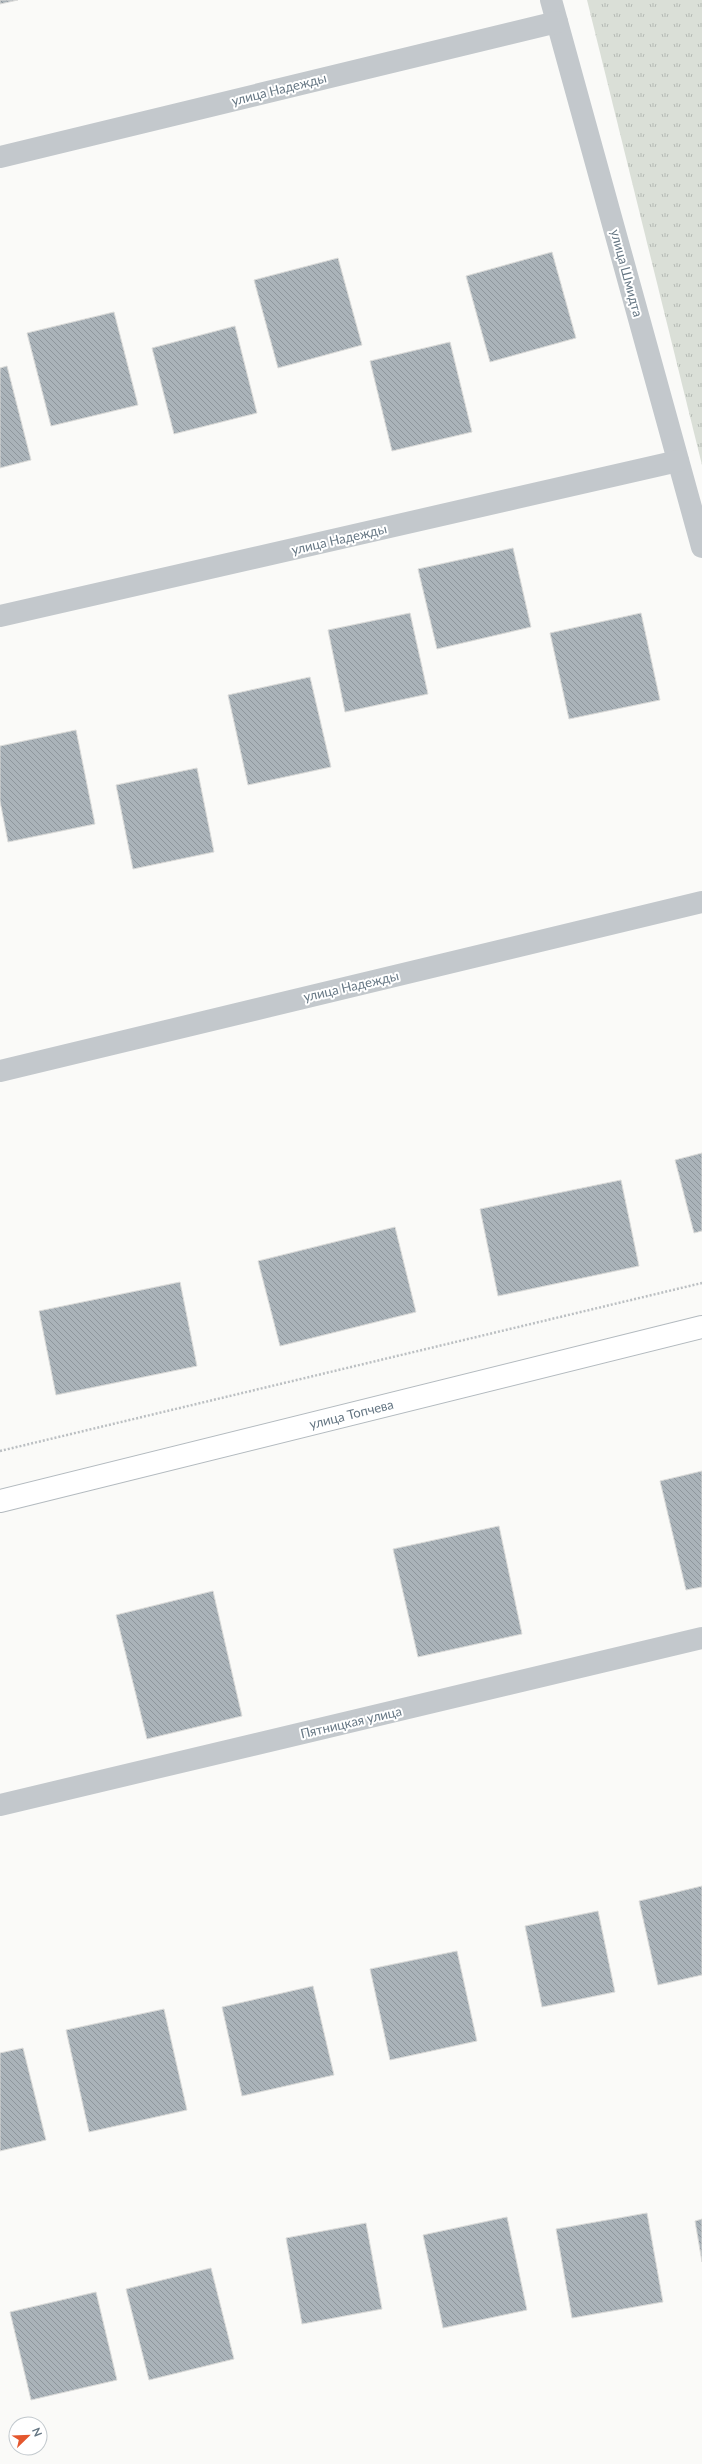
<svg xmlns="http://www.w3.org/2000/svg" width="702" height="2464" font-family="Lato,sans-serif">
  <defs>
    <pattern id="grass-tufts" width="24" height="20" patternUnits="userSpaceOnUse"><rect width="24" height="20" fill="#dadfd7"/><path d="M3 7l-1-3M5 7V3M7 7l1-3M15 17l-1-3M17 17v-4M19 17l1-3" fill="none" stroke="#b4b9b4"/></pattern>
    <pattern id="building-back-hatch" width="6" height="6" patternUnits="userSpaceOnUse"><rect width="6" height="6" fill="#aab3b9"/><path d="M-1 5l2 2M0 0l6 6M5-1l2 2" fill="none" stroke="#8e969c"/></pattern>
  </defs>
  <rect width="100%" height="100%" fill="#fafaf8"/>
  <!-- grass -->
  <polygon fill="url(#grass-tufts)" points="587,0 702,0 702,465"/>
  <!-- building -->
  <g fill="url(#building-back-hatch)" stroke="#dcdcda">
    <polygon points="0,0 18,0 0,4"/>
    <polygon points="552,252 576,338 490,362 466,276"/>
    <polygon points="338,258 362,345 278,368 254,280"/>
    <polygon points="114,312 138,405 51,426 27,333"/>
    <polygon points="235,326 257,413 174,434 152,348"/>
    <polygon points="450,342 472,432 392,451 370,361"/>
    <polygon points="7,366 31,460 0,468 0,368"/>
    <polygon points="513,548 531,627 437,649 418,569"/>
    <polygon points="410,613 428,694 345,712 328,630"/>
    <polygon points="641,613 660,700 569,719 550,633"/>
    <polygon points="310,677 331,767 248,785 228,695"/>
    <polygon points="76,730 95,824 8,842 0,801 0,746"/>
    <polygon points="197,768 214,852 133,869 116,785"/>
    <polygon points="702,1153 702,1231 694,1233 675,1160"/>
    <polygon points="621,1180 639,1266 498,1296 480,1209"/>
    <polygon points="395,1227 416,1312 280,1346 258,1261"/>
    <polygon points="180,1282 197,1366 56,1395 39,1311"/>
    <polygon points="702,1471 702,1587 686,1590 660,1481"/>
    <polygon points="499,1526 522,1634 418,1657 393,1549"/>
    <polygon points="213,1591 242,1716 147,1739 116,1615"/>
    <polygon points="702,1886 702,1975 658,1985 639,1901"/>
    <polygon points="598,1911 615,1992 542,2007 525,1926"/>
    <polygon points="457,1951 477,2041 390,2060 370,1969"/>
    <polygon points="313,1986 334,2075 242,2096 222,2007"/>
    <polygon points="164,2009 187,2110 89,2132 66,2030"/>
    <polygon points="23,2048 46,2140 0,2151 0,2053"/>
    <polygon points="647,2213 663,2302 572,2318 556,2229"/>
    <polygon points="507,2217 527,2310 443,2328 423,2235"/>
    <polygon points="702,2219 702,2262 695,2221"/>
    <polygon points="366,2223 382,2309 302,2324 286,2238"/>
    <polygon points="211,2268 234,2359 149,2380 126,2289"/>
    <polygon points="96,2292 117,2380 31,2400 10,2312"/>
  </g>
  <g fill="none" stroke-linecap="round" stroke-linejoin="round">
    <!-- secondary casing -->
    <g stroke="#b3babf" stroke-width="24">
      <g id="secondary">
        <path id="s1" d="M0,1501l702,-174"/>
      </g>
    </g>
    <!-- path -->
    <polyline stroke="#bbbfc2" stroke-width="2.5" stroke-dasharray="2 2" stroke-linecap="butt" points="0,1451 702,1283"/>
    <!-- street -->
    <g stroke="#c3c8cc" stroke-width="22">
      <polyline points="551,0 702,547"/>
      <polyline points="0,157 557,22"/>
      <polyline points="0,616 678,461"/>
      <polyline points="0,1071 702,902"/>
      <polyline points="0,1805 702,1638"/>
    </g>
    <!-- secondary -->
    <use href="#secondary" stroke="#fff" stroke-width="22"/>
  </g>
  <g text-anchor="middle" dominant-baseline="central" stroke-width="4" stroke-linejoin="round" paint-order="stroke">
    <!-- street labels -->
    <g font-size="13" fill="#657683" stroke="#fff">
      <text transform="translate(279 89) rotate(-14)">улица Надежды</text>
      <text transform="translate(627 273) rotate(75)">улица Шмидта</text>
      <text transform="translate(339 539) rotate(-13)">улица Надежды</text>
      <text transform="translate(351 986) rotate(-13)">улица Надежды</text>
      <text stroke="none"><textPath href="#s1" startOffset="362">улица Топчева</textPath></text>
      <text transform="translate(351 1722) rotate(-13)">Пятницкая улица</text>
    </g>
  </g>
  <!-- north arrow -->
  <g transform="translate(28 2436) rotate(67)"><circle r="19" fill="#ffffff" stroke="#c1c8cd"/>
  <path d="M0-3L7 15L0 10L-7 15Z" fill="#e4572e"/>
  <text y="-6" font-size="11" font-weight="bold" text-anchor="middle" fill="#657683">N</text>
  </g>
</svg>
